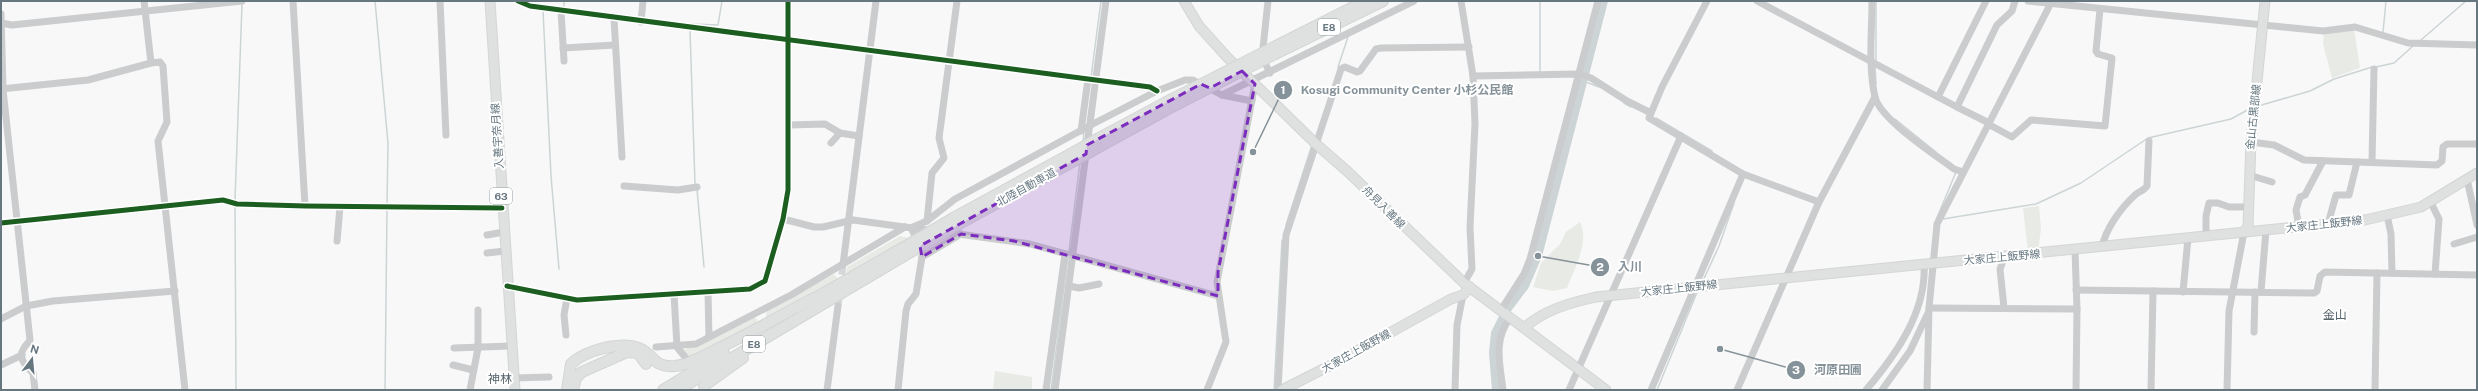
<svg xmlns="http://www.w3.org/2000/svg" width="2478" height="391" font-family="'Public Sans','Noto Sans JP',sans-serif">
  <rect width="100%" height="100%" fill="#f8f8f8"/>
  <!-- green -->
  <g fill="#e7eae5">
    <polygon points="2354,29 2360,68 2332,78 2323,44 2324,32"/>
    <polygon points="2039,206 2041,229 2038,251 2028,252 2023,208"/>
    <path d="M1580,222c10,20 -6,47 -13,66l-14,3 -20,-4 8,-24 19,-19 6,-12z"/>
    <polygon points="900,236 909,238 846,275 847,267"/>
    <polygon points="834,274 838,279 766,318 766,311"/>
    <polygon points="754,317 757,319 757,323 688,360 682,351"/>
    <polygon points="995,371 1032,377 1032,390 993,390"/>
  </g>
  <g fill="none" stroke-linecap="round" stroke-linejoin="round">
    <!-- stream -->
    <g stroke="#ccd4d6" stroke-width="1.5">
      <polyline points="375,1 388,143 387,204"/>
      <polyline points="1540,1 1540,73"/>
      <polyline points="564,9 564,1"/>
      <polyline points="543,10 551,176 559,269"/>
      <polyline points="691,24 718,25 722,1"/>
      <polyline points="690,30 695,184"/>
      <polyline points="2383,32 2386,1"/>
      <polyline points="2421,40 2466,1"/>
      <polyline points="1876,60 1876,1"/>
      <polyline points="1875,66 1876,84"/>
      <polyline points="1338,67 1348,37"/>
      <polyline points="2376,67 2394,63 2413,46"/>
      <polyline points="1091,77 1101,1"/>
      <polyline points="1583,81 1599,87"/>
      <polyline points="1624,103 1631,107"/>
      <polyline points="2258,106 2310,91 2334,79 2372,67"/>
      <polyline points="1656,118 1712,151"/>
      <polyline points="1895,119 1936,152"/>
      <polyline points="1083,142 1084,132"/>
      <polyline points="697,189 704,267"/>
      <polyline points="235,200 242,4"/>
      <polyline points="235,206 236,390"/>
      <polyline points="1943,219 2036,204 2081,183 2148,138 2231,119 2251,108"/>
      <polyline points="1936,220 1956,172"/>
      <polyline points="1286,225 1312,145"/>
      <polyline points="1069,251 1080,162"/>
      <polyline points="1702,283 1719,246 1734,203"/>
      <polyline points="385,390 387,210"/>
      <polyline points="1051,390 1068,257"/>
      <polyline points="1274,390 1282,240"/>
      <polyline points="1657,390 1698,290"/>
    </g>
    <!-- river -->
    <polyline stroke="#ccd4d6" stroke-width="8" points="1496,390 1493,353 1495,333 1506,311 1525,286 1538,256 1604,1"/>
    <!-- minor-tunnel -->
    <polyline stroke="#d4d8da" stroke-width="7" stroke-dasharray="7 3.5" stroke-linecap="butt" points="838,306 843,265"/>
    <!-- major casing -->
    <g stroke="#d4d5d6" stroke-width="11">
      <g id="major">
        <polyline points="490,1 515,390"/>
        <polyline points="1184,1 1199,26 1227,57 1316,144 1347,171 1464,283 1606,390"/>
        <polyline points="2244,232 2248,226 2251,142 2265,1"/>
        <path d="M1524,328c20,-18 45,-25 72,-31l769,-77 56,-13 56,-34"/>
        <polyline points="1282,390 1335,363 1451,299 1463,295 1470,287"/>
      </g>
    </g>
    <!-- highway casing -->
    <g stroke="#d4d5d5" stroke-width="12">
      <g id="highway">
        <polyline points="1272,48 1365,1"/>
        <polyline points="1275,54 1383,1"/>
        <polyline points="1099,138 1170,100"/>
        <polyline points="1097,148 1170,108"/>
        <polyline points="955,217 1074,152"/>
        <polyline points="959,224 1074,161"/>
        <polyline points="810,301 911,243"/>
        <polyline points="704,386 743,358"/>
        <path d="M567,390l4,-26c14,-14 50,-23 68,-16 16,7 14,20 36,18 14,-1 28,-10 40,-16 34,-16 66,-35 99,-52"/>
        <polyline points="573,390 576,378 582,372 627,352 638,353 646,364"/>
        <polyline points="663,390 724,353"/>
        <polyline points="678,390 914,250"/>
      </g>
    </g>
    <!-- minor -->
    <g stroke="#cbcccd" stroke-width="7">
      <polyline points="144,1 151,63"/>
      <polyline points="293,1 305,206"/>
      <polyline points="440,1 446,135"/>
      <polyline points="518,1 530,6 1088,79 1150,87 1157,91"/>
      <polyline points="1268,1 1262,57 1270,73"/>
      <polyline points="1461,1 1473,76 1475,124 1470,227 1472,269 1464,283"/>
      <polyline points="1757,1 1938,97"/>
      <path d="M1872,1c0,30 -4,66 3,96 5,22 59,57 79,72l9,3"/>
      <polyline points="2028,1 2323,31 2355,27 2408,43 2477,45"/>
      <polyline points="561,11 564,61"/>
      <path d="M1,14l2,76 27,250c-2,4 -4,4 -6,8 -7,10 2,18 9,25l2,17"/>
      <polyline points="614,18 622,157"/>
      <polyline points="641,22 643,1"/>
      <polyline points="1,23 12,25 242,1"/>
      <polyline points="563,48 615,45"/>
      <polyline points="1473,76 1579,74 1591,78 1627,101 1651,113"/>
      <polyline points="1,89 88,80 151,63 160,62 163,66 167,122 158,141 185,390"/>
      <polyline points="1222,95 1414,1"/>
      <polyline points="1957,107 1938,97 1986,1"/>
      <polyline points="1989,123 1957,107 1997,25 2012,11 2015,1"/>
      <polyline points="1988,124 2012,137 2031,120 2105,126 2112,58 2098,54 2096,51 2100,9"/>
      <polyline points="788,125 825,124 840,133"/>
      <polyline points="1081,131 1088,79"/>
      <polyline points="2251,142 2274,145 2304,160 2437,165 2442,161 2443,147 2447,144 2477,144"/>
      <polyline points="831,143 840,133 859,136"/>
      <polyline points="2372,162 2374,69"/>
      <polyline points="2249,175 2272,182"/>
      <polyline points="2467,179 2477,225"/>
      <polyline points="624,186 678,190 697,187"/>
      <polyline points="2430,201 2439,219 2435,274"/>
      <polyline points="1819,202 1875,97"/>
      <polyline points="2387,215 2391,234 2392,273"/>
      <polyline points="783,219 814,227 823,227 853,220 934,231"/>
      <polyline points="927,221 932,173 944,158 939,138 957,1"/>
      <polyline points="1,223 223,200 237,204 305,206 502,208"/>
      <polyline points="2328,224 2336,195 2349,195 2357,162"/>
      <polyline points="913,227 927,221 955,199 1089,126 1157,91 1185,80 1193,80 1222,95 1252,101"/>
      <polyline points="2299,227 2296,210 2300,197 2305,195 2323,161"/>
      <polyline points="944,232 1030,244 1218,296"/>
      <polyline points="487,235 504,232"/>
      <polyline points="2206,236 2206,216 2209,203 2218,203 2229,207 2248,207"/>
      <polyline points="337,241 340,207"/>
      <polyline points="2454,244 2477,237"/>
      <path d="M2102,247c4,-19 19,-39 33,-52 4,-4 9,-4 12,-9l2,-45"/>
      <polyline points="2075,250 2077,309 2076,390"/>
      <polyline points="487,253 505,251"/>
      <polyline points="922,257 961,234"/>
      <polyline points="843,265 876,1"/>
      <polyline points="507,286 577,300 750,289 765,281 783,219 788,190 788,1"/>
      <polyline points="1069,286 1079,288 1099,284"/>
      <polyline points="2076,290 2314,293 2317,291 2320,276 2325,272 2477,275"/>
      <polyline points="708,292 709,337"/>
      <polyline points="2183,292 2188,238"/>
      <polyline points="2261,292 2266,230"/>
      <polyline points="674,294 677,347 685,357"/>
      <polyline points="1929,308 2077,309"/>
      <polyline points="2004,308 2000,269 2005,256"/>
      <polyline points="1501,310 1524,274 1530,259 1598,1"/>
      <polyline points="1,319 26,306 53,301 175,291"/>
      <polyline points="2254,332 2255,292"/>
      <polyline points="566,335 564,315 567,298"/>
      <polyline points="656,347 696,344 791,295 905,227"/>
      <polyline points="454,348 511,346"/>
      <polyline points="1,365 22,355"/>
      <polyline points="453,365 473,370"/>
      <polyline points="514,378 549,377"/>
      <polyline points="470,390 478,348 478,310"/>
      <polyline points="827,390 838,306"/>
      <polyline points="898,390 906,311 908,304 916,294 922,257 923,251 911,228"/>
      <polyline points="1046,390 1065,254"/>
      <polyline points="1055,390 1106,1"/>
      <polyline points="1207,390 1226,342 1217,282 1255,84"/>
      <polyline points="1278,390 1286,235 1341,69 1345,67 1357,72 1360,71 1376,49 1381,48 1469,47"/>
      <polyline points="1455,390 1457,325 1463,295"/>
      <path d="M1503,390c-3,-26 -10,-50 7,-72"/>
      <polyline points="1569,390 1681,136"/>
      <polyline points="1651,390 1743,174 1649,118 1662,87 1707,1"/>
      <polyline points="1737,390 1819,202 1743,174"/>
      <path d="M1866,390c29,-34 61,-78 58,-126"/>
      <polyline points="1882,390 1910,351 1928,313"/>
      <polyline points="1927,390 1929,308 1937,224 2052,1"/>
      <polyline points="2151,390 2153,291"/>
      <polyline points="2227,390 2229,311 2244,232"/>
      <polyline points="2375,390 2377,273"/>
    </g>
    <!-- major -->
    <use href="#major" stroke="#dfe0e0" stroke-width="9"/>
    <!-- highway -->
    <use href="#highway" stroke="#dfe0e0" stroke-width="10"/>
    <!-- highway-bridge casing -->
    <g stroke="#d4d5d5" stroke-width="12" stroke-linecap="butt">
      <g id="highway-bridge">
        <polyline points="1170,100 1272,48"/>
        <polyline points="1170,108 1275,54"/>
        <polyline points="1074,152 1099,138"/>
        <polyline points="1074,161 1097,148"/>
        <polyline points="911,243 955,217"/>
        <polyline points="914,250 959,224"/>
      </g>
    </g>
    <!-- highway-bridge -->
    <use href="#highway-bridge" stroke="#dfe0e0" stroke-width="10"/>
    <!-- cycleway casing -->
    <g stroke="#fff" stroke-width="8">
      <g id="cycleway">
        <polyline points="518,1 530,6 1088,79 1150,87 1157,91"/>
        <polyline points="1,223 223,200 237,204 305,206 502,208"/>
        <polyline points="507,286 577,300 750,289 765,281 783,219 788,190 788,1"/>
      </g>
    </g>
    <!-- cycleway -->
    <use href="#cycleway" stroke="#1b5e20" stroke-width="5"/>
  </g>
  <!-- marked area -->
  <path fill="#7b2cbf" fill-opacity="0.2" stroke="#7b2cbf" stroke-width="3" stroke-dasharray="8 5" stroke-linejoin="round" d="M1242,71l13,13 -37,188v24l-204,-55 -53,-7 -39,23 -2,-11 166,-92 1,-9 114,-61 9,4z"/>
  <g text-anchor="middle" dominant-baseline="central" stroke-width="4" stroke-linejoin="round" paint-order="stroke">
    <!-- shield labels -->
    <g fill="#fff" stroke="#94a0a6" stroke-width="1">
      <rect x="1318" y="19" width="22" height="16" rx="3"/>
      <rect x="490" y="188" width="22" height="16" rx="3"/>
      <rect x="743" y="336" width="22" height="16" rx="3"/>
    </g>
    <g font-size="10" font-weight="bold" fill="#667780">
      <text x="1329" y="27">E8</text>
      <text x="501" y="196">63</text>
      <text x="754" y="344">E8</text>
    </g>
    <!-- street labels -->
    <g font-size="11" fill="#667780" stroke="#fff">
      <text transform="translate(2253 117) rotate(-84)">金山古黒部線</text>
      <text transform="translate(497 136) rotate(-94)">入善宇奈月線</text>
      <text transform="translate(1026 187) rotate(-29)">北陸自動車道</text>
      <text transform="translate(1384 207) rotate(45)">舟見入善線</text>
      <text transform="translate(2324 224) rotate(-6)">大家庄上飯野線</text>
      <text transform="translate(2002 257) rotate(-5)">大家庄上飯野線</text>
      <text transform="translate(1679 288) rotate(-6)">大家庄上飯野線</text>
      <text transform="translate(1356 351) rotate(-29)">大家庄上飯野線</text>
    </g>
    <!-- neighbourhood labels -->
    <g font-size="12" fill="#57646b" stroke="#fff">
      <text x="2335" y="315">金山</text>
      <text x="500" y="379">神林</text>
    </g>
  </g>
  <!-- callouts -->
  <path fill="none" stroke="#859299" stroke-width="1.5" d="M1253 152L1283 90M1538 256L1600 267M1720 349L1796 370"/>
  <g fill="#859299" stroke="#fff" stroke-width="1.5">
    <circle cx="1253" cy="152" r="4"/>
    <circle cx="1538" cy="256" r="4"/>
    <circle cx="1720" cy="349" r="4"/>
    <circle cx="1283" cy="90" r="10"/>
    <circle cx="1600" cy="267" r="10"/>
    <circle cx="1796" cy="370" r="10"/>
  </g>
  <g font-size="12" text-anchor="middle" font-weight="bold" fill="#fff">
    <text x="1283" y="94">1</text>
    <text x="1600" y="271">2</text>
    <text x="1796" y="374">3</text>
  </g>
  <g font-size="12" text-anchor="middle" font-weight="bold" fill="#859299" stroke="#fff" stroke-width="4" stroke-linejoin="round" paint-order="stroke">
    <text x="1407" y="94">Kosugi Community Center 小杉公民館</text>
    <text x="1630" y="271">入川</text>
    <text x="1838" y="374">河原田圃</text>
  </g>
  <!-- border -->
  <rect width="2478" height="391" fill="none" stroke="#667780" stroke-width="4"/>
  <!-- north arrow -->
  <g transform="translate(32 359) rotate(16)" stroke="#ffffff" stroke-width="3" paint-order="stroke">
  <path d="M0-3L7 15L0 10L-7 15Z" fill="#667780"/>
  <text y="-6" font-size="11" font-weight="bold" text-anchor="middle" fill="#667780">N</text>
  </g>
</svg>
